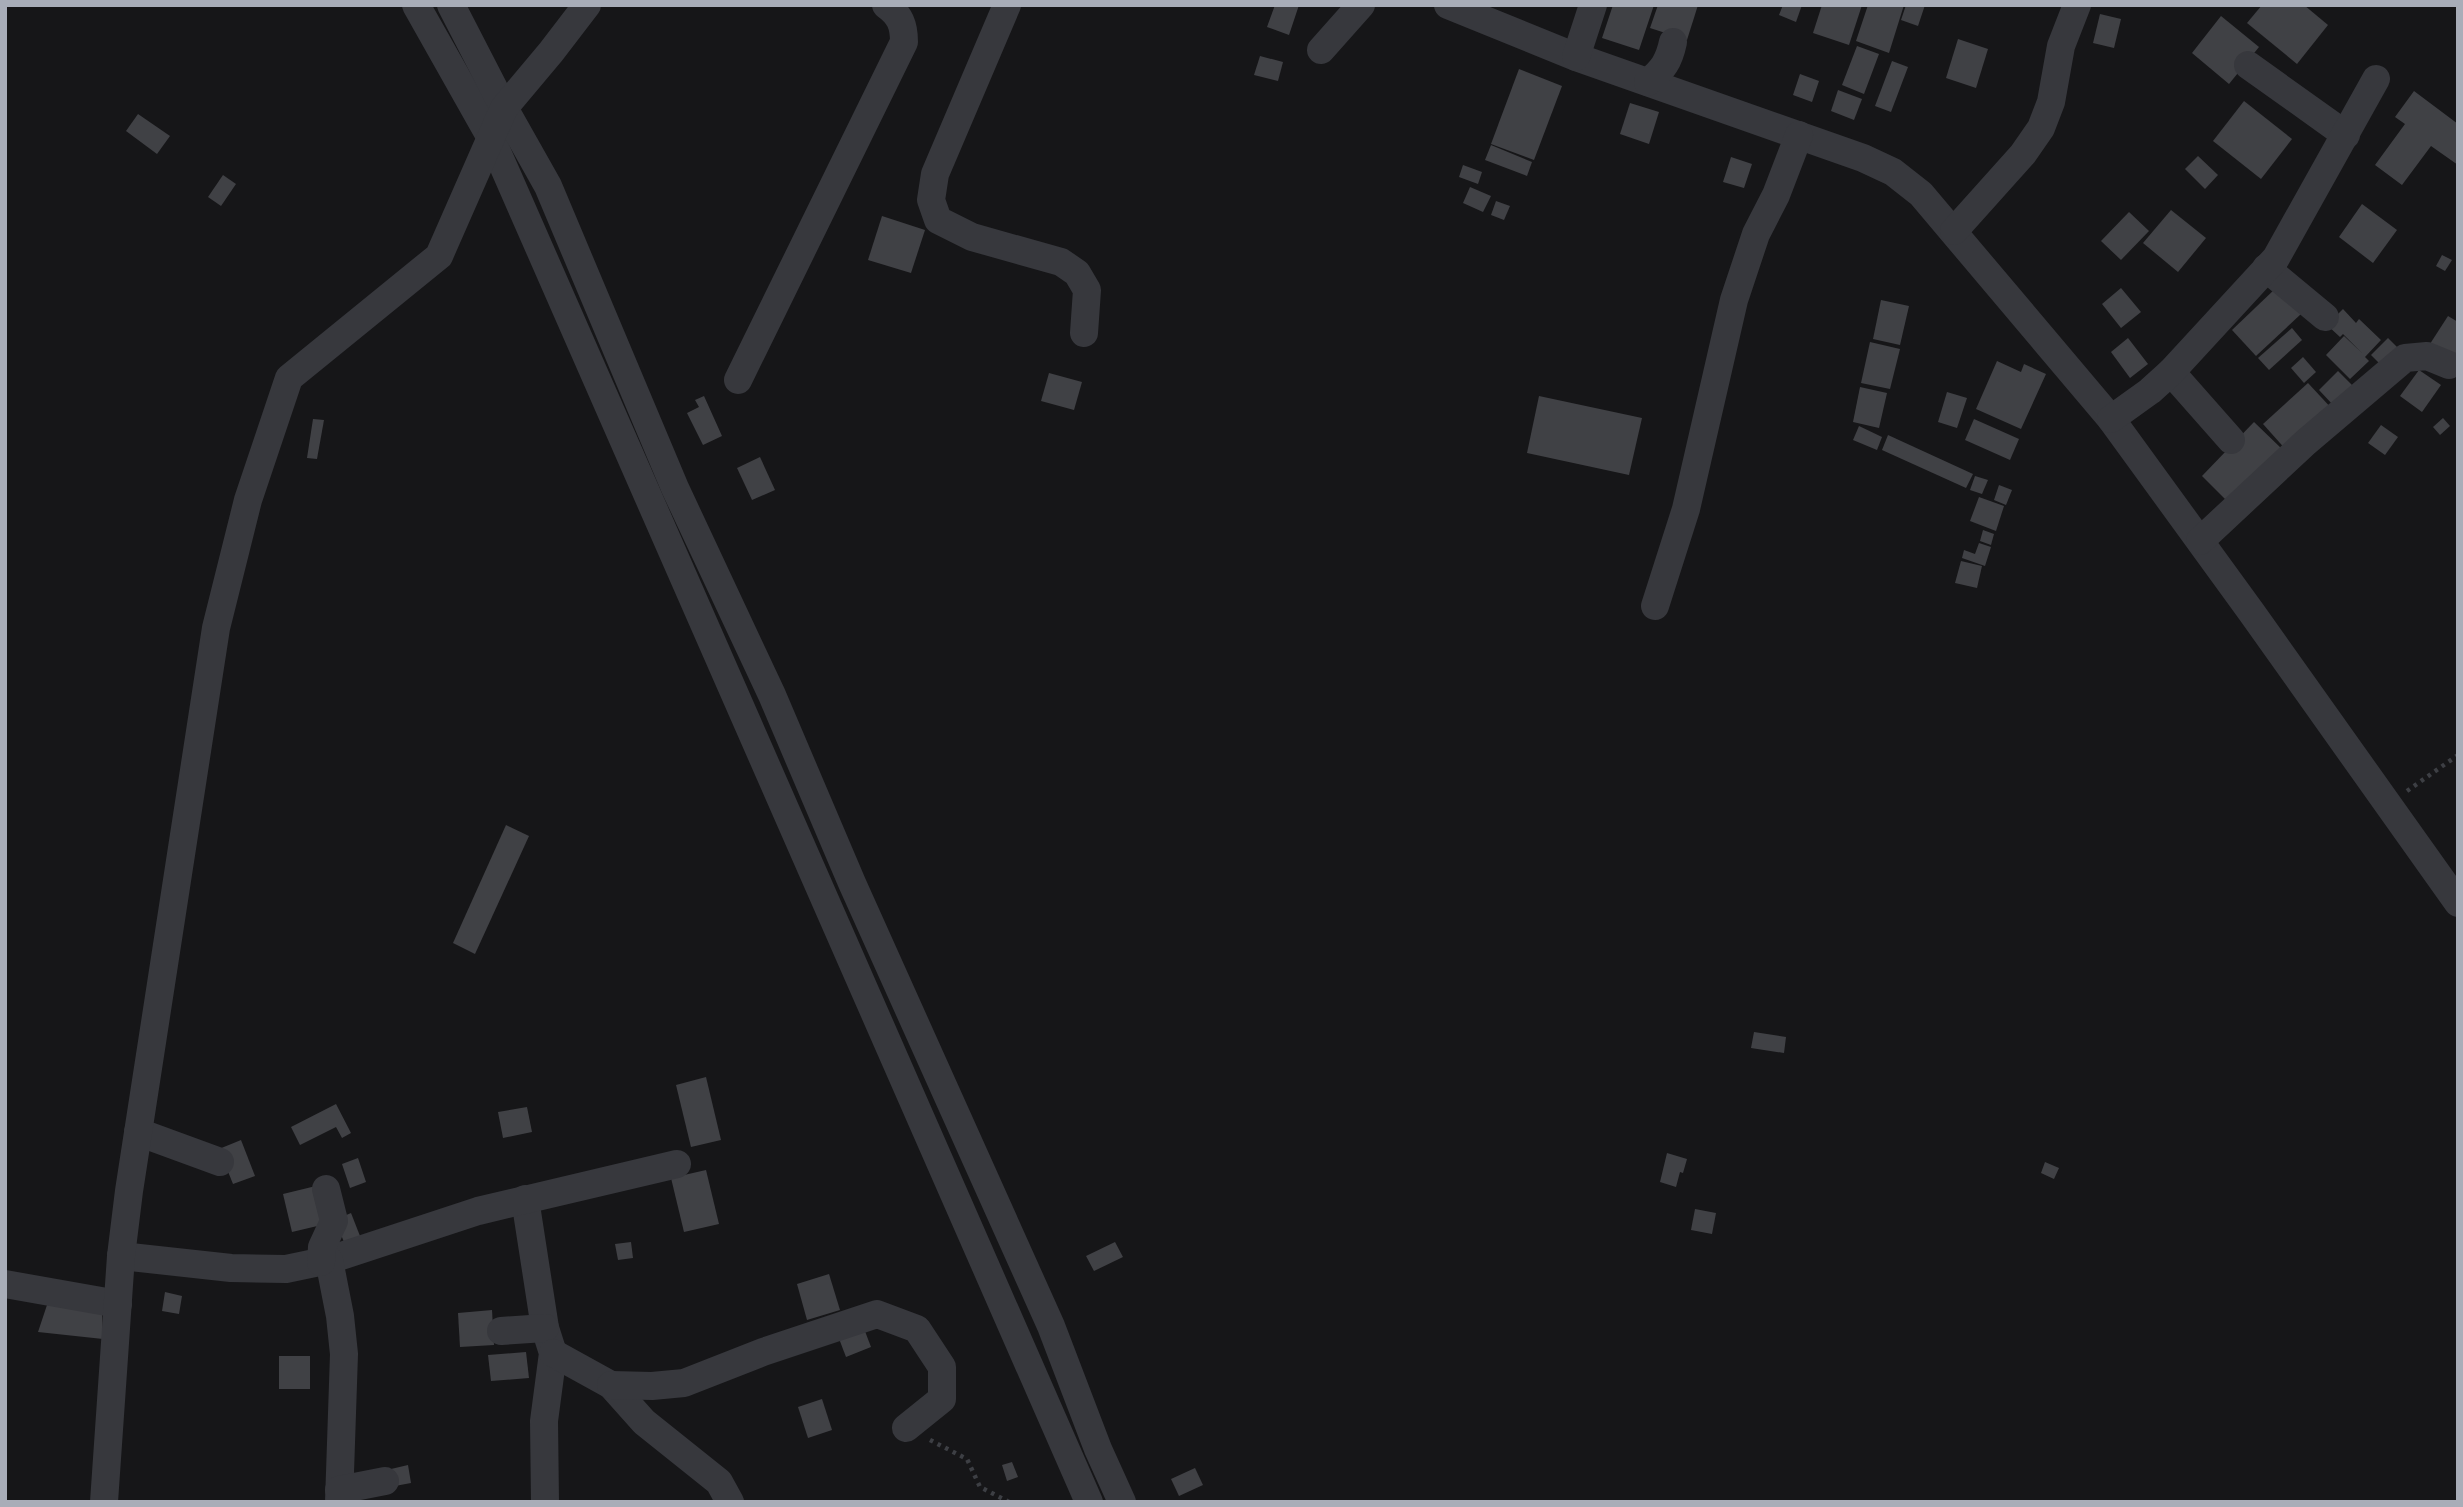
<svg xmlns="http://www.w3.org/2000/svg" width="2463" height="1507" font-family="'DM Sans',sans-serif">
  <rect width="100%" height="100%" fill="#161618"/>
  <!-- building -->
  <g fill="#404145">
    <polygon points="1275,5 1299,5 1289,35 1267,27"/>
    <polygon points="1613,5 1654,5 1639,50 1602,38"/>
    <polygon points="1658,5 1698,5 1687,40 1650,28"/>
    <polygon points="1783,5 1802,5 1796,22 1779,15"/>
    <polygon points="1822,5 1862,5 1849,45 1813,33"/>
    <polygon points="1868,5 1904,5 1889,53 1856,41"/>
    <polygon points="1906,5 1925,5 1918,26 1901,20"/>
    <polygon points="2262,5 2304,5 2328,25 2297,64 2247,23"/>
    <polygon points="2100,14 2121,19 2114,48 2093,43"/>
    <polygon points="2221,16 2259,47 2229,84 2192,53"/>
    <polygon points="1958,39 1988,49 1976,88 1946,78"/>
    <polygon points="1857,46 1879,54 1864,94 1842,85"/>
    <polygon points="1260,56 1283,62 1278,81 1254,75"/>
    <polygon points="1892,61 1908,67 1891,112 1875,106"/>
    <polygon points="1519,69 1562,86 1534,160 1491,144"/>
    <polygon points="1800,74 1819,81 1812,102 1793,95"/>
    <polygon points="1838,90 1862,99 1854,120 1831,111"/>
    <polygon points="2414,91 2458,124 2458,165 2431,146 2402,185 2375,165 2405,124 2395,117"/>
    <polygon points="2244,101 2292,139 2261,179 2213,141"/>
    <polygon points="1630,103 1659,112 1649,144 1620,134"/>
    <polygon points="138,114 170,136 157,154 126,131"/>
    <polygon points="1491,145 1532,162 1527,176 1485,160"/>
    <polygon points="2198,156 2218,175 2205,189 2185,169"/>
    <polygon points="1731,157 1752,164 1744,188 1723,182"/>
    <polygon points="1463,165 1482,172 1478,184 1459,177"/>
    <polygon points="223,175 236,184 221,206 208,197"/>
    <polygon points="1470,187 1491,196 1483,212 1463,203"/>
    <polygon points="1496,201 1510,206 1504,220 1491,215"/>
    <polygon points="2362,204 2397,230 2373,263 2339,237"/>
    <polygon points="2171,210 2206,238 2178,272 2143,243"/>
    <polygon points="2129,212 2149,231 2121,260 2101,241"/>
    <polygon points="882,216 925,230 911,273 868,260"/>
    <polygon points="2442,255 2452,260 2445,271 2436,266"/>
    <polygon points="2277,287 2301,314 2256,356 2232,330"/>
    <polygon points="2121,288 2141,312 2121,328 2102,304"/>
    <polygon points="1881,300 1909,306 1900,345 1873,339"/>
    <polygon points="2343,309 2356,323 2359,319 2381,340 2365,357 2369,361 2350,379 2326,355 2344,336 2362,353 2343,334 2340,337 2327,325"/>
    <polygon points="2448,316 2458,322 2458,360 2428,347"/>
    <polygon points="2292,328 2302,340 2269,370 2258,358"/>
    <polygon points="2128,338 2148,364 2130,378 2111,352"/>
    <polygon points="2388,338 2401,351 2384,368 2371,355"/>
    <polygon points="1870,342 1900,349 1890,389 1861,383"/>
    <polygon points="2303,357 2316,372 2304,383 2291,368"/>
    <polygon points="1997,361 2021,372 2024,364 2046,374 2021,429 1976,409"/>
    <polygon points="2419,370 2441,385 2422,412 2400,396"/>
    <polygon points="2338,371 2354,387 2334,406 2319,390"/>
    <polygon points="1049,373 1082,382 1074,410 1041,401"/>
    <polygon points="2308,383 2334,411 2288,452 2263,424"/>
    <polygon points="1860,387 1887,393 1879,428 1853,422"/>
    <polygon points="1947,392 1967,398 1957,428 1938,422"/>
    <polygon points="704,396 722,436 703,445 687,413 699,407 695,400"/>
    <polygon points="1539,396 1642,418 1629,475 1527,453"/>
    <polygon points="2443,418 2450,426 2440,435 2433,427"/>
    <polygon points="313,419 324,420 317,459 307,458"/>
    <polygon points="1974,419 2019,439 2010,460 1965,440"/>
    <polygon points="2254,422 2283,450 2230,504 2202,476"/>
    <polygon points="2381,425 2398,437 2385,455 2368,443"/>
    <polygon points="1859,426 1882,437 1877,450 1853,440"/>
    <polygon points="1888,435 1973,474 1966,488 1882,450"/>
    <polygon points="760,457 775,490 752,500 737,468"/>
    <polygon points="1975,476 1988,480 1982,494 1970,490"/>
    <polygon points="1999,485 2012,490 2006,505 1994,500"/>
    <polygon points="1979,497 2004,506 1996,531 1970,521"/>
    <polygon points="1983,530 1994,534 1991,545 1980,541"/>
    <polygon points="1979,543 1991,547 1985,566 1962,558 1964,550 1975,554"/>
    <polygon points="1961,561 1982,566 1977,588 1955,583"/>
    <polygon points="506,825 529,836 475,954 453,943"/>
    <polygon points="1754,1032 1786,1037 1784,1053 1751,1048"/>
    <polygon points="706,1077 721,1140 691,1147 676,1085"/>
    <polygon points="336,1104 351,1133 342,1138 336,1127 300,1145 291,1127"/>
    <polygon points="527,1107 532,1132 503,1138 498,1112"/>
    <polygon points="241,1140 255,1176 233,1184 219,1149"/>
    <polygon points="1667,1153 1687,1159 1683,1173 1680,1172 1676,1187 1660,1182"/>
    <polygon points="358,1158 366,1182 350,1188 342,1164"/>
    <polygon points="2045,1162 2059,1168 2054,1179 2041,1173"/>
    <polygon points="706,1170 719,1224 684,1232 671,1178"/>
    <polygon points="320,1185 330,1223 292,1232 283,1194"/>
    <polygon points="1695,1209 1716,1213 1712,1234 1691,1230"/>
    <polygon points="351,1213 360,1236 344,1242 335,1220"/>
    <polygon points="631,1242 633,1258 618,1260 615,1244"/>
    <polygon points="1115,1242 1123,1257 1094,1271 1086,1256"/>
    <polygon points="829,1274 840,1310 807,1320 797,1284"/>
    <polygon points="165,1292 182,1296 179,1314 162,1311"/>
    <polygon points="47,1305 102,1312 103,1339 38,1332"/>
    <polygon points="492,1310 494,1345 460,1347 458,1313"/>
    <polygon points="863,1326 871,1347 846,1357 838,1336"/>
    <polygon points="526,1352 529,1378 491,1381 488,1355"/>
    <rect x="279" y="1356" width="31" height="33"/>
    <polygon points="822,1399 832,1430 808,1438 798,1407"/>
    <polygon points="1012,1462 1018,1477 1007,1481 1002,1465"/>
    <polygon points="408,1465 411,1483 395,1486 391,1469"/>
    <polygon points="1195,1468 1203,1485 1179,1496 1171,1479"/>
  </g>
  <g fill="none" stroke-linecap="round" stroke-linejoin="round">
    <!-- path -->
    <g stroke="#3d3f44" stroke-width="4.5" stroke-dasharray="3.5 5" stroke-linecap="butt">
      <polyline points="2407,791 2458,755"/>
      <polyline points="930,1440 967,1459 980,1487 1009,1502"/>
    </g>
    <!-- minor -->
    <g stroke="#37383d" stroke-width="28">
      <polyline points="416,5 491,138 1089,1502"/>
      <polyline points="451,5 504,108 548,186 675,488 772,695 852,883 1051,1326 1098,1449 1122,1502"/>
      <polyline points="1007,5 935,174 931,200 938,220 972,237 1061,262 1077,273 1087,290 1084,333"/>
      <polyline points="1448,5 1576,57 1863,158 1893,172 1921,194 2111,419 2252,613 2458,903"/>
      <polyline points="1321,50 1361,5"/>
      <polyline points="1576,57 1593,5"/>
      <polyline points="2248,65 2346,135"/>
      <path d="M1648,82c15,-12 21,-21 25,-40"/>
      <polyline points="1954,231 2023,154 2041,128 2051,102 2061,46 2077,5"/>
      <polyline points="2266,268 2325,317"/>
      <polyline points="2171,372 2231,440"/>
      <path d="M738,380l166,-338c0,-17 -4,-27 -18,-37"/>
      <polyline points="2111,419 2150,391 2171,372 2276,258 2376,79"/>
      <polyline points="2200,541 2306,442 2405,358 2427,356 2449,365"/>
      <polyline points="1655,606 1686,509 1734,300 1756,234 1776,195 1799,135"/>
      <polyline points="138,1132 220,1162"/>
      <polyline points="525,1199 545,1328 553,1353 544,1421 545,1502"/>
      <polyline points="121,1256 231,1268 286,1269 329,1260 478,1211 677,1164"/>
      <polyline points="329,1260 340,1316 344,1354 339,1502"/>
      <polyline points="321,1262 322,1247 334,1221 326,1189"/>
      <polyline points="5,1284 118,1304"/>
      <polyline points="501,1331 545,1328"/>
      <polyline points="553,1353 611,1385 644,1422 719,1482 730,1502"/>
      <polyline points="611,1385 652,1386 684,1383 763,1352 877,1314 917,1329 942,1367 942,1399 906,1428"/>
      <polyline points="339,1490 385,1481"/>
      <polyline points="104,1502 121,1256 129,1191 216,628 248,500 289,378 439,256 504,108 551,52 587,5"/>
    </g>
  </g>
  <!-- border -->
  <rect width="2463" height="1507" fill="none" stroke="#a8adb8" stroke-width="14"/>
</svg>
